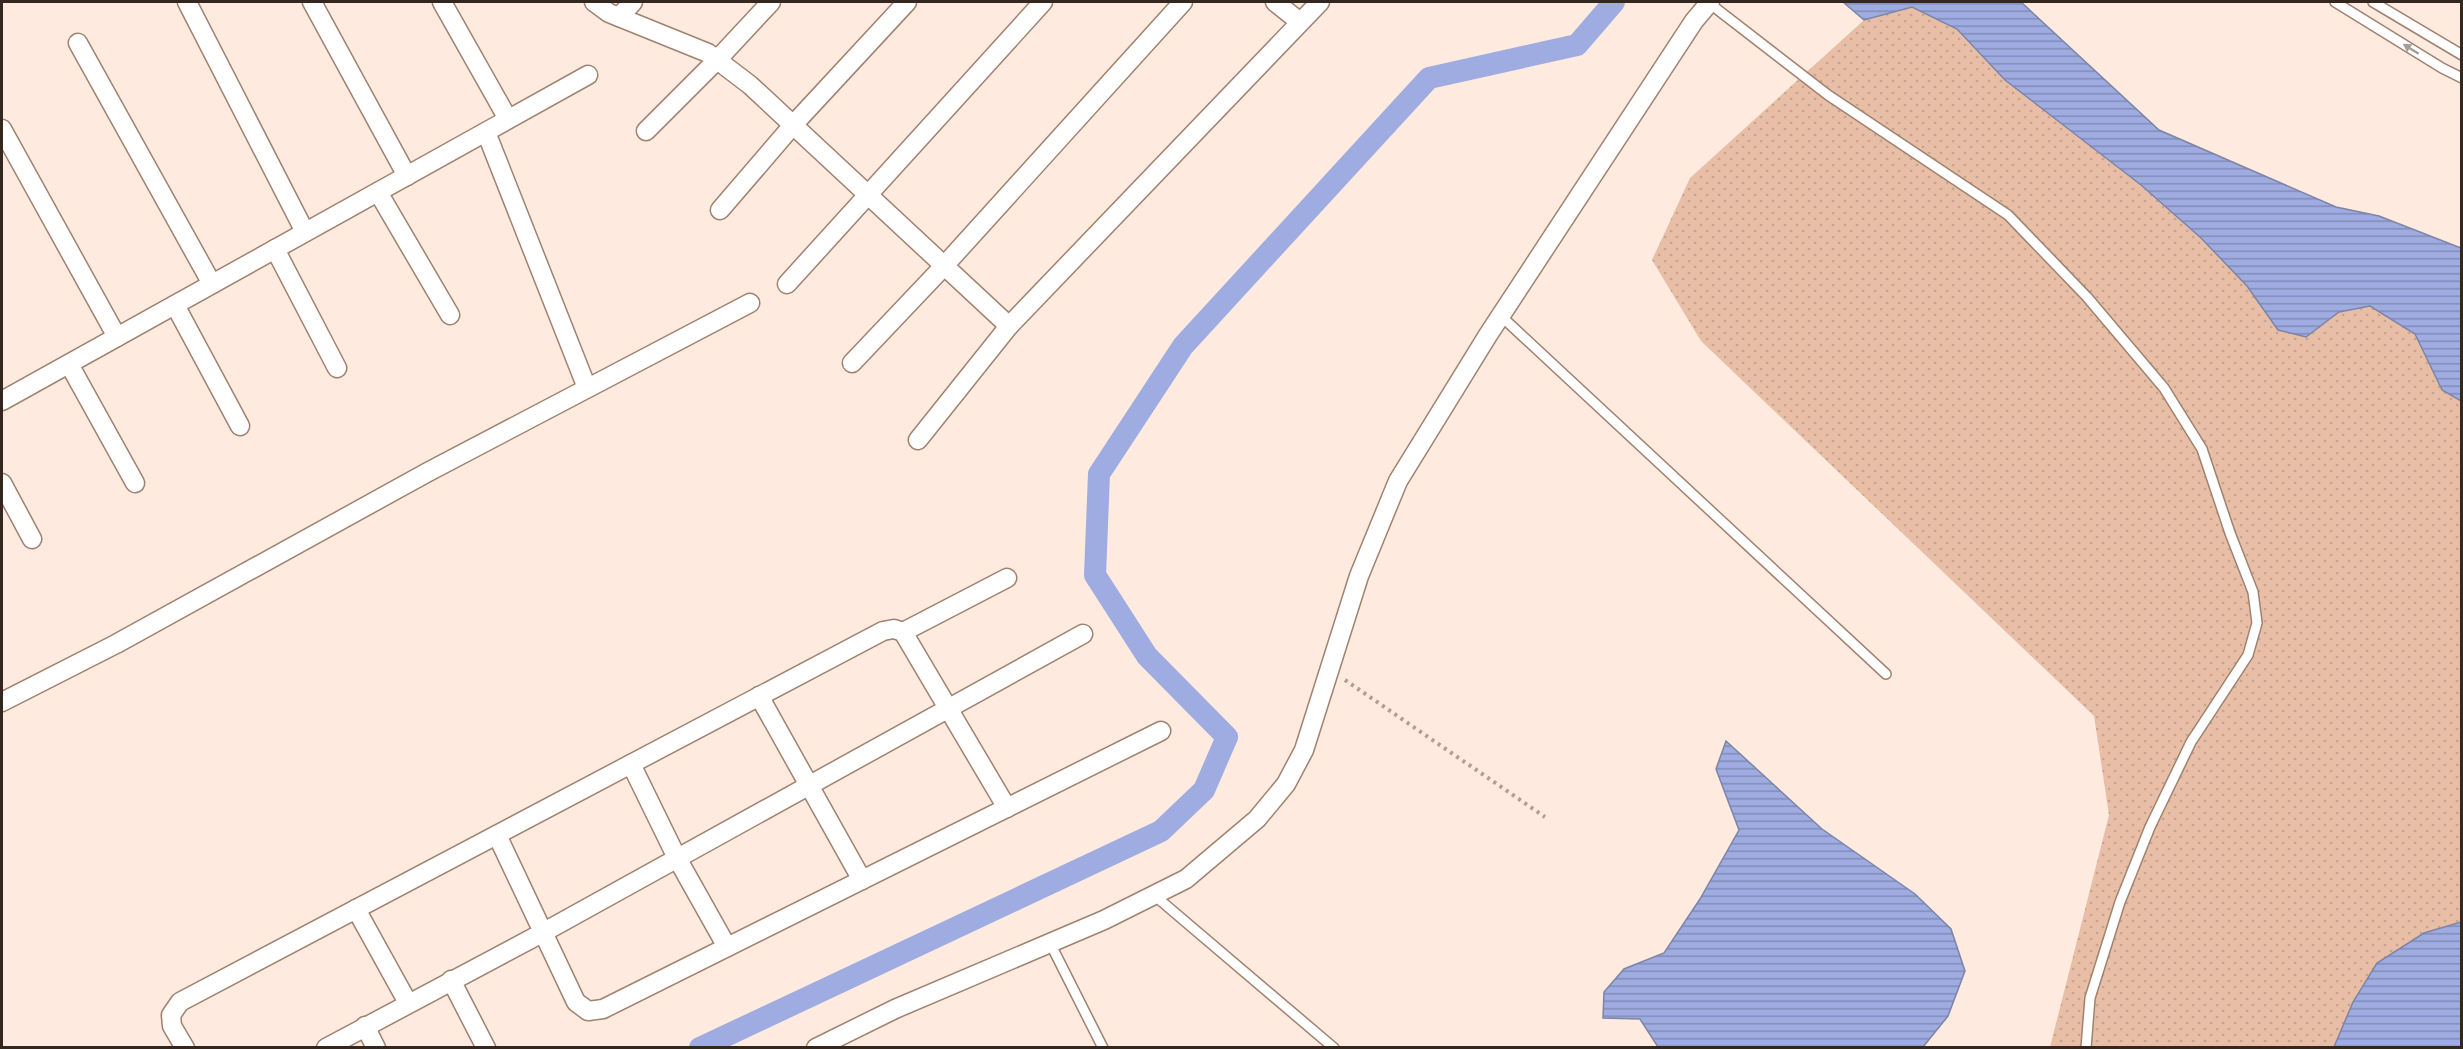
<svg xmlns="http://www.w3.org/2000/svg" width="2463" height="1049" font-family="Bitter,serif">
  <defs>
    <pattern id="grass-dots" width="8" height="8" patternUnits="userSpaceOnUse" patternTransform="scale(1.5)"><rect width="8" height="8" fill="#e8bfa6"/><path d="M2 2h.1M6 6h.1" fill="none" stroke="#c7a48e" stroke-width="1.8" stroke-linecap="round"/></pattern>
    <pattern id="water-rules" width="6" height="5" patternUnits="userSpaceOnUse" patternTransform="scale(1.5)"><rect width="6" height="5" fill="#9eace1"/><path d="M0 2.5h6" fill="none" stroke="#818cb6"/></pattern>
  </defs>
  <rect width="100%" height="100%" fill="#feeade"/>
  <!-- grass -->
  <polygon fill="url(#grass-dots)" points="1912,7 1957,29 2005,80 2141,185 2201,238 2247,286 2278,330 2306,337 2339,311 2370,306 2415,334 2442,389 2461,401 2461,922 2424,933 2353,1002 2334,1047 2050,1047 2109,815 2094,716 1701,341 1652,260 1690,178 1864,20"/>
  <!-- water -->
  <g fill="url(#water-rules)" stroke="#7e84a7" stroke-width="1.5">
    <polygon points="1843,2 2021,2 2159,130 2336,207 2379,216 2461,248 2461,401 2442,390 2415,334 2370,306 2339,312 2306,337 2278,330 2247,286 2201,238 2141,185 2005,80 1957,29 1912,7 1864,20"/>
    <polygon points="1726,741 1822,829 1915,894 1951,929 1965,971 1948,1016 1923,1047 1658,1047 1640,1019 1603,1018 1604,992 1624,969 1664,953 1700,899 1739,830 1716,769"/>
    <polygon points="2461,922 2461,1047 2334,1047 2353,1002 2377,963 2424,933"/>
  </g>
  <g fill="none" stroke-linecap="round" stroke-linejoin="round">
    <!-- canal -->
    <polyline stroke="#9eace1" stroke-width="22" points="700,1048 1161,831 1204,790 1227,737 1147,656 1095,575 1099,474 1183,346 1429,78 1577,45 1614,2"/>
    <!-- lane casing -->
    <g stroke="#a08270" stroke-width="12">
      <g id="lane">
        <polyline points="2335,2 2442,68 2462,78"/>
        <polyline points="2373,2 2462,55"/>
        <polyline points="1709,3 1828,95 2008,215 2087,297 2164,388 2202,449 2230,533 2253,592 2257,623 2248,655 2191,742 2150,827 2120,902 2090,998 2086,1048"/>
        <polyline points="1501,316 1886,674"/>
        <polyline points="1154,895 1334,1048"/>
        <polyline points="1050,943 1103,1048"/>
      </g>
    </g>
    <!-- street casing -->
    <g stroke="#a08270" stroke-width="21">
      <g id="street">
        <polyline points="187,2 305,232"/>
        <polyline points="312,2 407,176"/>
        <polyline points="442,2 508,119"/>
        <polyline points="594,2 609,13 708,53 750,85 1009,326"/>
        <polyline points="1275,2 1300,22"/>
        <polyline points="619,17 633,2"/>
        <polyline points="78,43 212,284"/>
        <polyline points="2,129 117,337"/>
        <polyline points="646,131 717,60 771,2"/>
        <polyline points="486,132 587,388"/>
        <polyline points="378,192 450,315"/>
        <polyline points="720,210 793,125 907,2"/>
        <polyline points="275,249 337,368"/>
        <polyline points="787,284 1043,2"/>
        <polyline points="175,305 240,426"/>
        <polyline points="852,363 944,266 1183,2"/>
        <polyline points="69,364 135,483"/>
        <polyline points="2,401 588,75"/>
        <polyline points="918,440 1009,326 1320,2"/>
        <polyline points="2,483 32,539"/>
        <polyline points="903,632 1007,578"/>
        <polyline points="759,696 862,880"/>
        <polyline points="2,702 116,644 428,472 750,303"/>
        <polyline points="631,764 677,858 727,947"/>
        <polyline points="497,835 576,1002 588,1011 603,1009 1161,731"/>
        <polyline points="356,909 408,1003"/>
        <polyline points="451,980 486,1048"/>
        <polyline points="365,1026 376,1048"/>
        <polyline points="185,1048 172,1026 171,1015 180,1002 883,631 894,629 903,632 1007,808"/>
        <polyline points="326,1048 544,932 1083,634"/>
        <polyline points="816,1048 895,1009 1104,920 1186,879 1257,819 1286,784 1304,750 1359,576 1398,481 1488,335 1694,21 1710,2"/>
      </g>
    </g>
    <!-- path -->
    <polyline stroke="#af9f94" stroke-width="4" stroke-dasharray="3 4.5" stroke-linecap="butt" points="1345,680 1545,817"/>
    <!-- lane -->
    <use href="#lane" stroke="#fff" stroke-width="9"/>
    <!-- street -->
    <use href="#street" stroke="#fff" stroke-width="18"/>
  </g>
  <!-- one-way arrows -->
  <defs><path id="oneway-solid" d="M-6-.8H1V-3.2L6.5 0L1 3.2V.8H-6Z" transform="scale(1.5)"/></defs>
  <use fill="#a39e9a" href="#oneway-solid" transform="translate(2411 49) rotate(-148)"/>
  <!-- border -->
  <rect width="2463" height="1049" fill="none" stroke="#33271f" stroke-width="6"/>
</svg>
